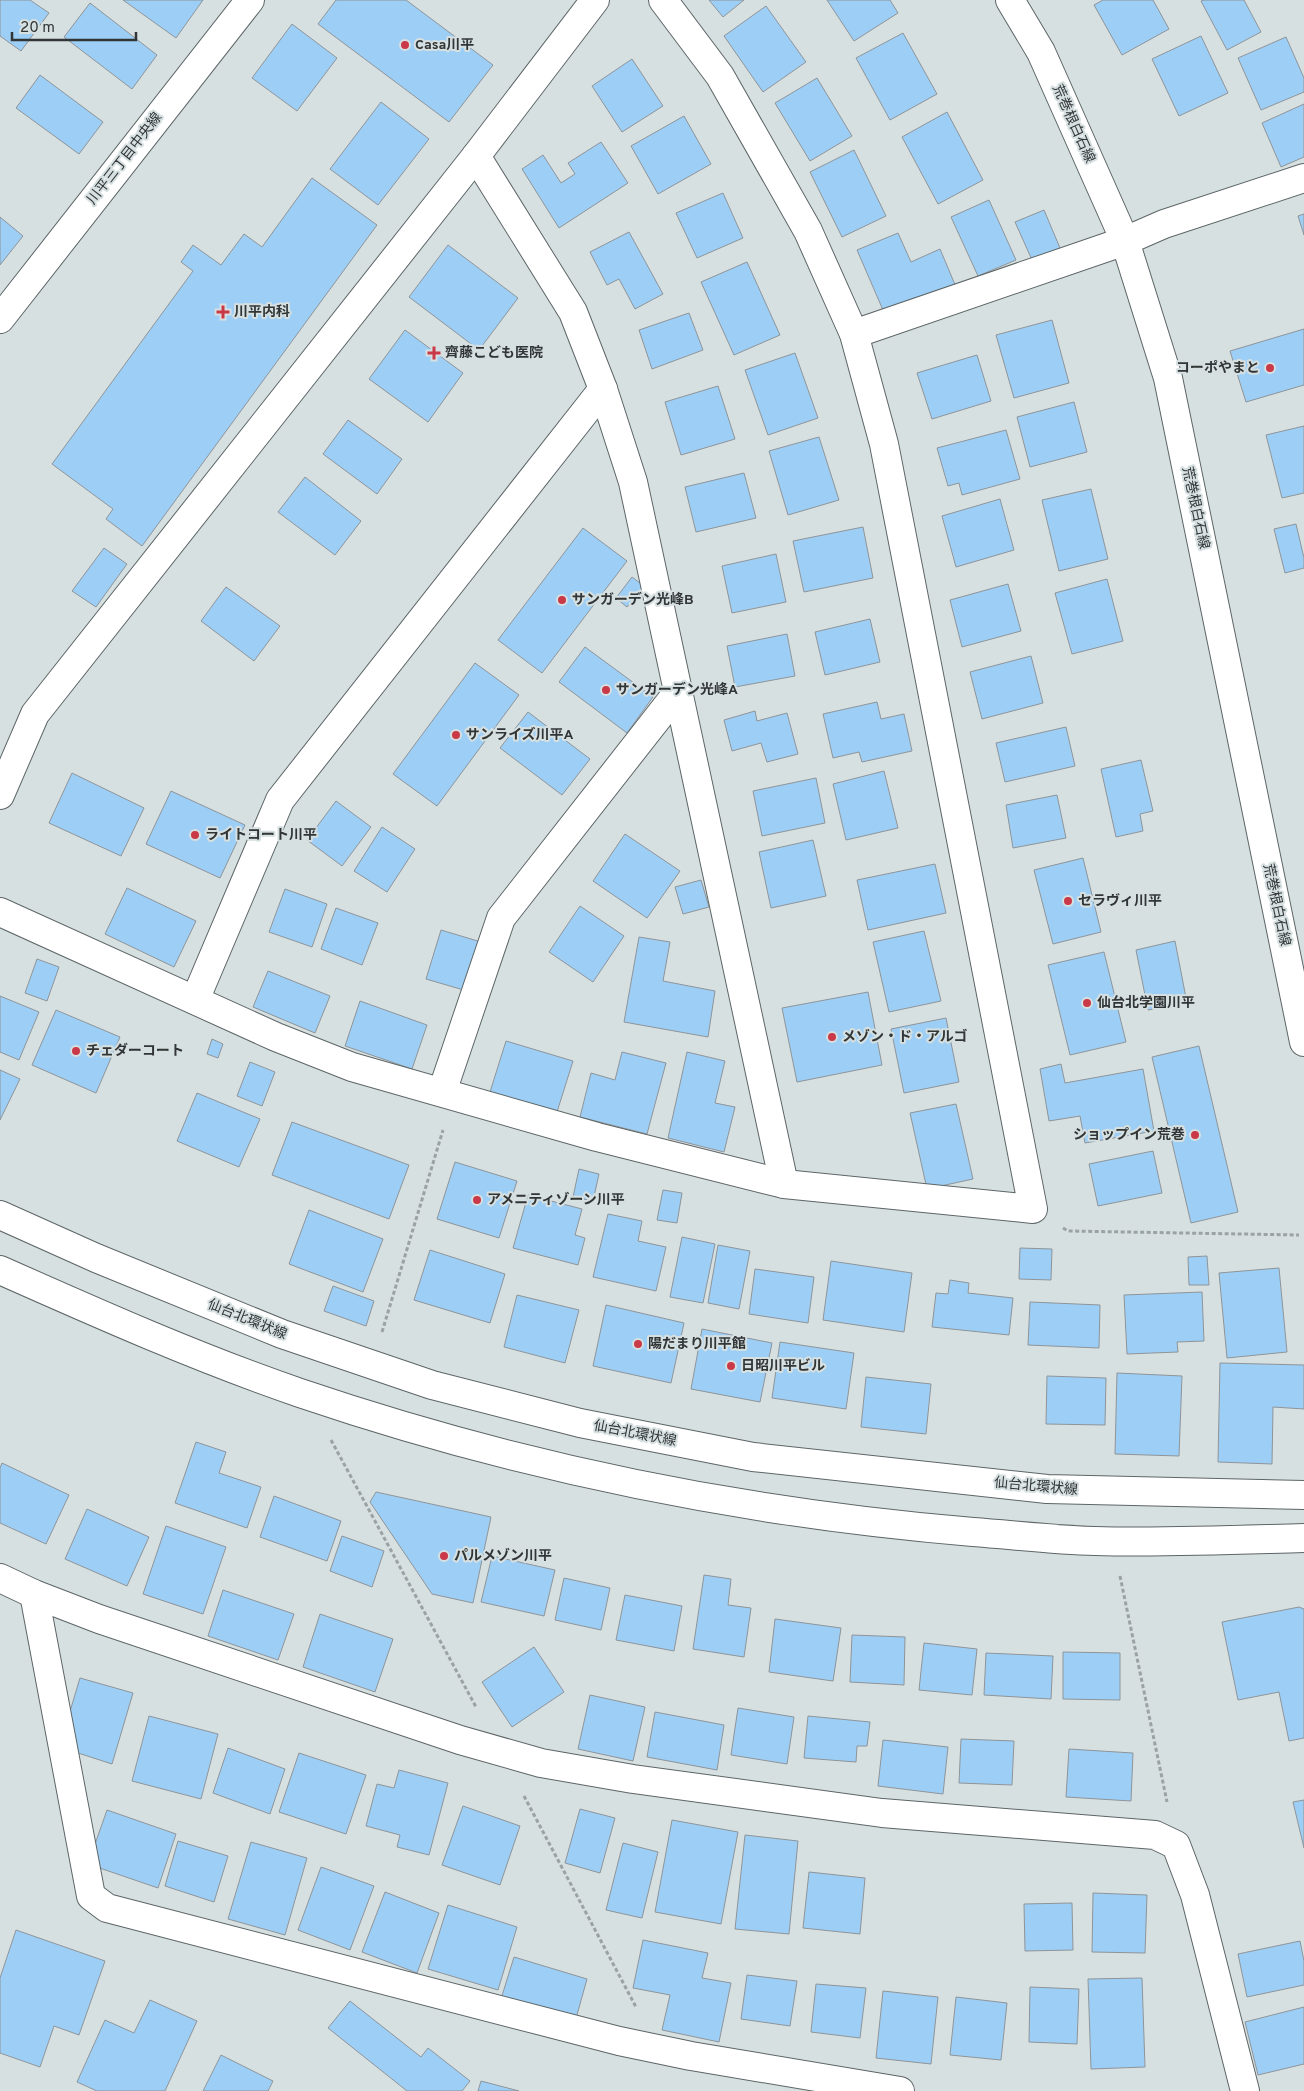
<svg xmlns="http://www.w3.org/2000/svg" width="1304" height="2091" font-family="Overpass,'Noto Sans JP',sans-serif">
  <rect width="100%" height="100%" fill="#d7e0e1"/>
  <!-- building -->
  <g fill="#9dcff6" stroke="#8e9499">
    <polygon points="0,0 30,0 49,13 21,51 0,36"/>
    <polygon points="123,0 203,0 176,38"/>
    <polygon points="336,0 406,0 493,65 449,122 318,24"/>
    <polygon points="709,0 744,0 723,17"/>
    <polygon points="827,0 890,0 898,13 854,41"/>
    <polygon points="1103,0 1153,0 1169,29 1122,55 1094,5"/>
    <polygon points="1204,0 1244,0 1261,32 1227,50 1201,1"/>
    <polygon points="90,3 157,55 132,89 64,37"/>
    <polygon points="766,6 806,62 763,92 724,36"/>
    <polygon points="292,24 337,58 297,111 252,78"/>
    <polygon points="903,33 937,94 890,120 856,58"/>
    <polygon points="1201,36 1228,93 1179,116 1152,59"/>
    <polygon points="1286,37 1304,78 1304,92 1261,110 1238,58"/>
    <polygon points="632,59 663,106 622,132 592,86"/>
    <polygon points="40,75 103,122 79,154 16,108"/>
    <polygon points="817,78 852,136 810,161 775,103"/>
    <polygon points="381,102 429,139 378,205 330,169"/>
    <polygon points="1304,104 1304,157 1281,167 1262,123"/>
    <polygon points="947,112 983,180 938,204 902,137"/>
    <polygon points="684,116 711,164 658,194 631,146"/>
    <polygon points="601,142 628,183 559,228 522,169 543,155 561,183 575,174 568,163"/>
    <polygon points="854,150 886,216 842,237 810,172"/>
    <polygon points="312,178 377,225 142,546 106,519 113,509 52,464 193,271 181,262 193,245 221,265 244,234 262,247"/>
    <polygon points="723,193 743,238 697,258 676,213"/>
    <polygon points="989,200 1016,260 978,276 951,217"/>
    <polygon points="1044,210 1060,248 1032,260 1015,222"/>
    <polygon points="1304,214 1304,235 1298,216"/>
    <polygon points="0,217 23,236 0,265"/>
    <polygon points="629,232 663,294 635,309 619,279 607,285 590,252"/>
    <polygon points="898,233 911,262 940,249 956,287 886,317 857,250"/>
    <polygon points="448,245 518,298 479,350 409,297"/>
    <polygon points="747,262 780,335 734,355 701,282"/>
    <polygon points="689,313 703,350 652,369 639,330"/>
    <polygon points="1052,320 1069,383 1014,398 996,335"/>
    <polygon points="1304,329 1304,385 1246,402 1230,351"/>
    <polygon points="405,330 463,373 428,422 369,379"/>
    <polygon points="795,353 818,418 768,435 745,370"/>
    <polygon points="977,355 991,401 932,419 917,373"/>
    <polygon points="718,386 735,439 681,455 665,402"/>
    <polygon points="1074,402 1087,452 1030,467 1017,417"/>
    <polygon points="348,420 402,459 377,494 323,454"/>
    <polygon points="1304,426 1304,493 1282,498 1266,435"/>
    <polygon points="1006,430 1020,479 962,495 959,483 948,486 937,448"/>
    <polygon points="819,437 839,500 788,515 769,451"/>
    <polygon points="744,473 756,518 696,532 685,487"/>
    <polygon points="305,477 361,521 335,555 278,512"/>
    <polygon points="1091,489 1108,559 1059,571 1042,500"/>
    <polygon points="1000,499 1014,550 956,567 942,516"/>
    <polygon points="1296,524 1304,558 1304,568 1285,573 1274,529"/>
    <polygon points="863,527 873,578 804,592 793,541"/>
    <polygon points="583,528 627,561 542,673 498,640"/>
    <polygon points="104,548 127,564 96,607 72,591"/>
    <polygon points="776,554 786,602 732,613 722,566"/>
    <polygon points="632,577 644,586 627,607 616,598"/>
    <polygon points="1107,579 1123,641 1072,654 1055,593"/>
    <polygon points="1008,584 1021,631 962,647 950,600"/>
    <polygon points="226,587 280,626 254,661 201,621"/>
    <polygon points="870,619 880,662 825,675 815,632"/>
    <polygon points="787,634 795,676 735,687 727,646"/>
    <polygon points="585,647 653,697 627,733 559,682"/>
    <polygon points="1031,656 1043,703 982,719 970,672"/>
    <polygon points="475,663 519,695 437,806 393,774"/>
    <polygon points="877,702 881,719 904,714 912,751 862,762 859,752 833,758 823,714"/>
    <polygon points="755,711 757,721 787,713 798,754 767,762 761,743 732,751 724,720"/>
    <polygon points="528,712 590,759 562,795 500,748"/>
    <polygon points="1066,727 1075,766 1005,782 996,743"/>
    <polygon points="1141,760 1153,811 1140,814 1143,831 1116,837 1101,769"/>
    <polygon points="884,771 898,828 846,840 833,784"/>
    <polygon points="72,773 144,808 121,856 49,823"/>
    <polygon points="816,778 825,823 762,836 753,791"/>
    <polygon points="171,791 245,825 220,878 146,844"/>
    <polygon points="1057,795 1066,838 1013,848 1006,805"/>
    <polygon points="336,801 371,827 342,866 307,840"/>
    <polygon points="382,827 415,849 387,892 354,871"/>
    <polygon points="625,834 680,871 647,918 593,881"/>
    <polygon points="813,840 826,896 771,908 759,852"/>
    <polygon points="1083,858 1101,932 1053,944 1034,870"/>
    <polygon points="935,864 946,913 868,930 857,880"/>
    <polygon points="701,880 709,907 683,914 675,887"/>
    <polygon points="127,888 196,921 174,967 105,934"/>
    <polygon points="285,889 327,904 312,947 269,932"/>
    <polygon points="580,906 624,936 593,982 549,952"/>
    <polygon points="336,908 378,923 362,965 321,949"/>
    <polygon points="441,930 481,942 467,991 426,979"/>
    <polygon points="924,931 941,1001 889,1012 873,942"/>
    <polygon points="639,937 670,942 663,981 715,991 708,1037 624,1022"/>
    <polygon points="1175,941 1187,1003 1148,1010 1136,950"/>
    <polygon points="1104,952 1126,1042 1070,1055 1048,965"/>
    <polygon points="37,959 59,967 47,1001 25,993"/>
    <polygon points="268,971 330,996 315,1033 253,1007"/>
    <polygon points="868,992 882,1065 797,1082 782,1008"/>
    <polygon points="0,996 39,1012 19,1060 0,1052"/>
    <polygon points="360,1001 427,1025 412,1069 345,1046"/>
    <polygon points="56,1010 120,1037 96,1093 32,1065"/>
    <polygon points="946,1018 959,1082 904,1093 891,1029"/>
    <polygon points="212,1039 223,1044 218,1058 207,1054"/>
    <polygon points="506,1041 573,1061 557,1112 490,1092"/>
    <polygon points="1199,1046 1238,1212 1191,1223 1152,1057"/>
    <polygon points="622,1052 666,1063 647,1134 580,1117 591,1073 615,1080"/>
    <polygon points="687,1052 725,1061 715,1103 735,1107 724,1152 668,1138"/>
    <polygon points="250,1062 275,1072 262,1106 237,1096"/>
    <polygon points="1061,1064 1065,1083 1143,1069 1154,1131 1085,1143 1080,1116 1049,1121 1040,1069"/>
    <polygon points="0,1070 20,1079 0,1120"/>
    <polygon points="197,1093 260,1119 239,1167 177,1141"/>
    <polygon points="956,1104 973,1179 927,1189 910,1113"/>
    <polygon points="292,1122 409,1165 389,1219 272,1175"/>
    <polygon points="1153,1151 1162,1193 1098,1206 1089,1164"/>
    <polygon points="455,1162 517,1181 499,1238 437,1219"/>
    <polygon points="579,1169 599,1174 593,1201 573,1197"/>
    <polygon points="663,1190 682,1193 677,1223 657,1220"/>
    <polygon points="528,1195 582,1209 575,1235 585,1238 578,1265 513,1248"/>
    <polygon points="309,1210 383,1239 363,1292 289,1264"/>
    <polygon points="608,1214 642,1221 638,1241 666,1247 656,1291 593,1277"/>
    <polygon points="682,1237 715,1244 703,1303 670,1297"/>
    <polygon points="718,1245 750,1251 739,1309 708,1303"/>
    <polygon points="1020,1248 1052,1249 1051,1280 1019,1279"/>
    <polygon points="430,1250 505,1274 490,1323 414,1300"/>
    <polygon points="1207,1256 1209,1285 1189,1285 1188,1257"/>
    <polygon points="831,1261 912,1273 904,1332 823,1320"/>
    <polygon points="1279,1268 1287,1352 1227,1358 1219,1273"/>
    <polygon points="755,1269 814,1277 808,1323 749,1314"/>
    <polygon points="950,1280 969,1283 968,1293 1013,1298 1009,1335 932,1327 936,1293 948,1294"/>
    <polygon points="333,1286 374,1301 366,1326 324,1311"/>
    <polygon points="1202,1292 1204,1341 1177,1342 1178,1352 1127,1354 1124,1295"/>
    <polygon points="517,1295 579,1310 565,1363 504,1347"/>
    <polygon points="1030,1302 1100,1305 1099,1348 1028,1345"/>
    <polygon points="606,1305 684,1323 671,1383 593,1366"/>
    <polygon points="702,1329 772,1343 760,1402 691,1389"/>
    <polygon points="780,1342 854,1353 846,1409 772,1398"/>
    <polygon points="1220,1363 1304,1365 1304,1409 1273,1407 1272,1464 1218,1462"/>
    <polygon points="1117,1373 1182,1376 1179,1456 1115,1454"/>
    <polygon points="1047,1376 1106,1378 1105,1425 1046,1424"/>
    <polygon points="866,1377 931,1384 926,1434 861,1427"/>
    <polygon points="196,1442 226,1452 219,1473 261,1487 247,1528 175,1503"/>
    <polygon points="2,1463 69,1495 46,1544 0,1523 0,1468"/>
    <polygon points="376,1492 491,1517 473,1603 432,1594 370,1502"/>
    <polygon points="274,1496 341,1521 327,1561 260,1537"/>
    <polygon points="87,1509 149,1537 127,1586 65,1559"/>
    <polygon points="166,1526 226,1547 203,1614 143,1594"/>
    <polygon points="342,1536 384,1551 372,1587 330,1571"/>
    <polygon points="492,1556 555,1570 544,1616 481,1602"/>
    <polygon points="704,1575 731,1579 728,1605 751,1608 744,1657 693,1649"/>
    <polygon points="564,1578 610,1588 601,1630 555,1620"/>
    <polygon points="223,1590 294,1614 278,1660 208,1636"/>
    <polygon points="625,1595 682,1606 674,1651 616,1640"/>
    <polygon points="1299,1607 1304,1609 1304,1738 1289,1741 1279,1692 1238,1700 1222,1622"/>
    <polygon points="320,1614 393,1639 375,1692 303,1667"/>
    <polygon points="775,1619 841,1628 833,1681 769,1672"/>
    <polygon points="852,1635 905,1637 904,1685 850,1682"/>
    <polygon points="924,1643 977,1649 972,1695 919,1690"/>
    <polygon points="534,1647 564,1692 512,1727 482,1682"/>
    <polygon points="1063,1652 1120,1653 1120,1700 1063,1699"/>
    <polygon points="986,1653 1053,1656 1051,1699 984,1695"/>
    <polygon points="80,1678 133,1693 112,1764 75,1752 68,1718"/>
    <polygon points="590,1695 645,1707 633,1761 578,1749"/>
    <polygon points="738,1708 794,1717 787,1764 731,1755"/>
    <polygon points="655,1712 724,1725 717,1770 647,1757"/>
    <polygon points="149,1716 218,1734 201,1799 132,1781"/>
    <polygon points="808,1716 870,1722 867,1746 857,1746 856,1762 804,1758"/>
    <polygon points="961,1739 1014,1741 1012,1785 959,1783"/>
    <polygon points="883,1740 948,1747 943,1794 878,1786"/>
    <polygon points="228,1748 285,1769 270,1814 213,1793"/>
    <polygon points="1069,1749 1133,1753 1131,1801 1066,1797"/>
    <polygon points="299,1753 366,1775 346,1834 279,1812"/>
    <polygon points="399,1770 448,1783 429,1855 397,1847 400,1835 366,1826 377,1784 394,1788"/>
    <polygon points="1304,1800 1304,1848 1293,1802"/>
    <polygon points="463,1806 520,1826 500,1885 442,1865"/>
    <polygon points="580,1809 615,1818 600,1873 565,1863"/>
    <polygon points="107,1810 176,1834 158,1888 88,1864"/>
    <polygon points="672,1820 738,1832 721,1924 655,1912"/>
    <polygon points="745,1835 798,1841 789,1934 735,1929"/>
    <polygon points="178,1841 228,1856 214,1902 165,1886"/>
    <polygon points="251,1842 307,1858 285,1935 228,1919"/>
    <polygon points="623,1843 658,1852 642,1918 606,1910"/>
    <polygon points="321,1867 374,1886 350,1950 298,1930"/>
    <polygon points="809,1872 865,1878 860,1934 803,1928"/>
    <polygon points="385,1892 439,1913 417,1973 362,1952"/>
    <polygon points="1093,1893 1147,1895 1145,1953 1092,1952"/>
    <polygon points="1072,1903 1073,1950 1025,1951 1024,1904"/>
    <polygon points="448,1905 517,1927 498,1990 428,1969"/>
    <polygon points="16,1930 105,1961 79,2035 54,2026 40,2067 0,2053 0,1978"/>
    <polygon points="643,1940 708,1953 702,1978 731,1983 719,2042 662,2030 670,1995 633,1988"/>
    <polygon points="1300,1941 1304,1961 1304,1985 1247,1997 1238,1954"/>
    <polygon points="514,1957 587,1979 575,2022 501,1999"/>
    <polygon points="747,1975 797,1981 790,2026 741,2019"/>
    <polygon points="1142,1978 1145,2067 1091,2069 1088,1979"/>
    <polygon points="816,1984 866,1988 860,2038 811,2032"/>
    <polygon points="1030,1987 1079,1989 1077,2044 1029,2042"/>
    <polygon points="883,1991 938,1997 931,2064 876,2058"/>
    <polygon points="956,1997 1007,2003 1001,2060 950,2055"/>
    <polygon points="150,2000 197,2021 165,2091 97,2091 77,2082 105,2020 134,2033"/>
    <polygon points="350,2001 421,2057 428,2048 470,2081 462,2091 407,2091 328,2028"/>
    <polygon points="1304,2007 1304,2064 1258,2075 1245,2022"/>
    <polygon points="221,2055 273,2081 268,2091 203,2091"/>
    <polygon points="481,2081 519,2091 478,2091"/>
  </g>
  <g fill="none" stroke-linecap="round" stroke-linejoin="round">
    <!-- minor casing -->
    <g stroke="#5d6566" stroke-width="30">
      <g id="minor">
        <polyline points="1010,0 1041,52 1125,241 1168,378 1304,1042"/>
        <polyline points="476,156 573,312 603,389 633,482 784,1184"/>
        <polyline points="0,319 250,0"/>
        <polyline points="854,334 1125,241 1164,224 1304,178"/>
        <polyline points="0,795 35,714 476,156 595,0"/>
        <polyline points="0,912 276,1037 352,1067 597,1137 784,1184 1033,1209 884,444 854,334 808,231 720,76 663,0"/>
        <polyline points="195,1000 280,800 603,389"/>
        <polyline points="442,1092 501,918 678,692"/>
        <polyline points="0,1578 34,1594 99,1619 460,1740 541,1763 633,1779 882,1813 1155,1835 1176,1845 1195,1895 1245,2091"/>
        <polyline points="34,1594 91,1896 107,1908 619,2041 691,2056 900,2091"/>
      </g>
    </g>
    <!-- major casing -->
    <g stroke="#5d6566" stroke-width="30">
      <g id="major">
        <polyline points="0,1215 96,1258 282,1334 432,1385 580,1423 753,1457 1047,1489 1304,1495"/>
        <path d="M0,1270c99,44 198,88 300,123 218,74 444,120 673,139 41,3 81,8 122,9 69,2 139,-1 209,-3"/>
      </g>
    </g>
    <!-- path -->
    <g stroke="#9ba2a3" stroke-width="3" stroke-dasharray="4 2.5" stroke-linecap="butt">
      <polyline points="1063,1228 1068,1231 1299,1235"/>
      <polyline points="382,1332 443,1130"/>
      <polyline points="331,1440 476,1707"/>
      <polyline points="1120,1576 1167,1802"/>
      <polyline points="524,1796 636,2007"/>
    </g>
    <!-- minor -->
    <use href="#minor" stroke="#fff" stroke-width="28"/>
    <!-- major -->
    <use href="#major" stroke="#fff" stroke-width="28"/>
  </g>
  <!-- markers -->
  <g fill="#ca3947" stroke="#d7e0e1" stroke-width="2">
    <circle cx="405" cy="45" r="5"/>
    <path d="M220.5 304.5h5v5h5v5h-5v5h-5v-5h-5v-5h5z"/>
    <path d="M431.5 345.5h5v5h5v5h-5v5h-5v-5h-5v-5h5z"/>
    <circle cx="1270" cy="368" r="5"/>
    <circle cx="562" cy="600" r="5"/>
    <circle cx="606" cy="690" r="5"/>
    <circle cx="456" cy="735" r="5"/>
    <circle cx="195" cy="835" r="5"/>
    <circle cx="1068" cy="901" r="5"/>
    <circle cx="1087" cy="1003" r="5"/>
    <circle cx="832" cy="1037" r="5"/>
    <circle cx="76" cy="1051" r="5"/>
    <circle cx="1195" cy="1135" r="5"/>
    <circle cx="477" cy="1200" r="5"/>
    <circle cx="638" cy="1344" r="5"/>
    <circle cx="731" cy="1366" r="5"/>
    <circle cx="444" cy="1556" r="5"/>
  </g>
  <g text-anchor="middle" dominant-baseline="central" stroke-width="4" stroke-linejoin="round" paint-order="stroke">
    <!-- poi labels -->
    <g font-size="14" font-weight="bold" fill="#313535" stroke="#d7e0e1" text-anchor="start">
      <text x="415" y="45">Casa川平</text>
      <text x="234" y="312">川平内科</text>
      <text x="445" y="353">齊藤こども医院</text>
      <text x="1260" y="368" text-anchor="end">コーポやまと</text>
      <text x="572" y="600">サンガーデン光峰B</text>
      <text x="616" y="690">サンガーデン光峰A</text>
      <text x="466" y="735">サンライズ川平A</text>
      <text x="205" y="835">ライトコート川平</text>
      <text x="1078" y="901">セラヴィ川平</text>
      <text x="1097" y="1003">仙台北学園川平</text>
      <text x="842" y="1037">メゾン・ド・アルゴ</text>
      <text x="86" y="1051">チェダーコート</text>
      <text x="1185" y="1135" text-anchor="end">ショップイン荒巻</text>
      <text x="487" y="1200">アメニティゾーン川平</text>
      <text x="648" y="1344">陽だまり川平館</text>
      <text x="741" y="1366">日昭川平ビル</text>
      <text x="454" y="1556">パルメゾン川平</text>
    </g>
    <!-- street labels -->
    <g font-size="14" fill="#313535" stroke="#d7e0e1">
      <text transform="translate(1073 124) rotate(66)">荒巻根白石線</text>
      <text transform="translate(125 159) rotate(-52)">川平三丁目中央線</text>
      <text transform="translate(1195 508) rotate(78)">荒巻根白石線</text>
      <text transform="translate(1276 905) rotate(78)">荒巻根白石線</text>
      <text transform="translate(247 1320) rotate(22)">仙台北環状線</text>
      <text transform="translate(635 1434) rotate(11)">仙台北環状線</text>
      <text transform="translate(1036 1487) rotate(5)">仙台北環状線</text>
    </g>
  </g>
  <!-- scale -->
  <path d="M12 32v8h124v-8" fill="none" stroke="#313535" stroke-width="2.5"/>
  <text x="20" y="32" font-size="15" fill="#313535" stroke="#d7e0e1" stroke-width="4" paint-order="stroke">20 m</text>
</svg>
